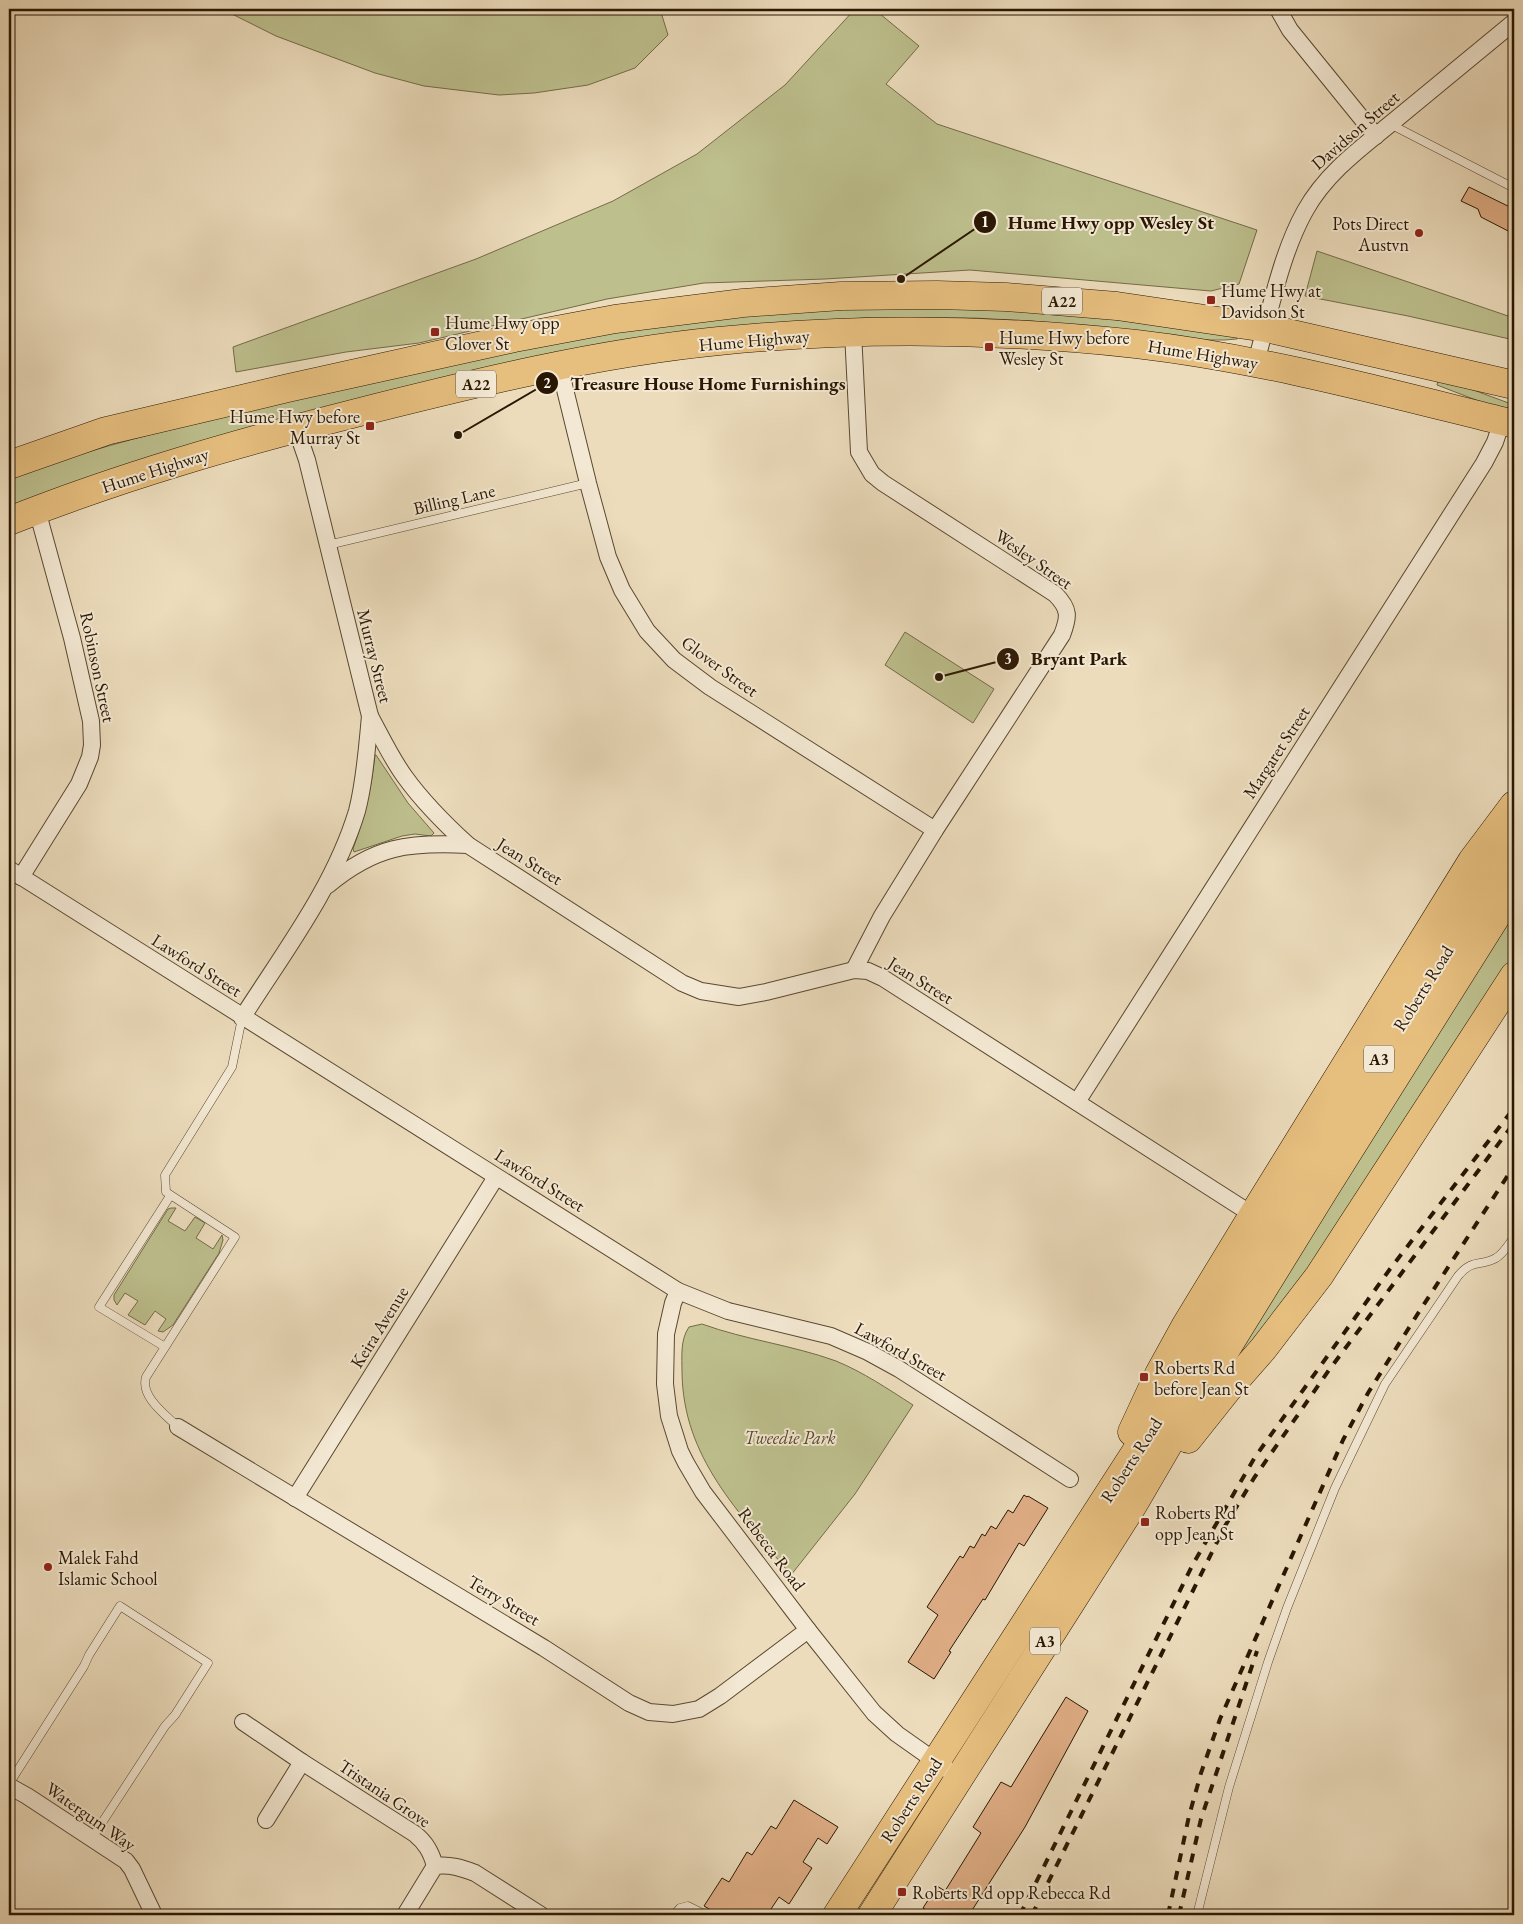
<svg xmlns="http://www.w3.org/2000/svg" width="1523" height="1924" font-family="'EB Garamond',serif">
  <rect width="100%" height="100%" fill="#ecdcbc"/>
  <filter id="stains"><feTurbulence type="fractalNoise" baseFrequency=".004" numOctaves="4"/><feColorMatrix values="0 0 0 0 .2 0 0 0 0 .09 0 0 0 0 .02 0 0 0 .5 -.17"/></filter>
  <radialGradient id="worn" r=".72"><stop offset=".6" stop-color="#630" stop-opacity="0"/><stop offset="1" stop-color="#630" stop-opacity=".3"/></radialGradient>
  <!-- green -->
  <g fill="#bdbf8d" stroke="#746b48">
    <polygon points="222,9 660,9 668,35 635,68 588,85 534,93 499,95 424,86 375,73 276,36"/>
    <polygon points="855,9 874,9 919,46 886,84 937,124 1257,230 1239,284 1211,291 970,270 825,279 704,283 607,299 419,343 346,352 236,372 233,347 476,259 613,201 697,154 785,85"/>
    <polygon points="1317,251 1514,318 1514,340 1408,316 1305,296"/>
    <path d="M923,307l100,4 66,5 149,20 -1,3 -13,1h-18l-174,-19 -58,-3h-109l-106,6 -72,7 -389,84c-99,25 -194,56 -289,91v-28c107,-39 219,-63 330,-88 85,-19 171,-42 257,-55 52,-8 105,-15 158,-21 56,-6 113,-5 169,-7z"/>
    <polygon points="1438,380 1468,388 1514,405 1514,411 1489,405 1437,385"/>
    <polygon points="905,632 994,689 973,723 885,665"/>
    <path d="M375,755h1l32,48 26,30 -3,3 -16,-2 -13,2 -48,16 -1,-3c12,-34 18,-58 22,-94z"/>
    <polygon points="1514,913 1514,958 1340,1231 1230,1375 1239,1350"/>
    <polygon points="171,1208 176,1208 168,1221 185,1231 195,1217 205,1223 196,1238 213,1249 222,1235 223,1240 219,1253 173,1325 163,1332 158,1331 166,1319 155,1311 145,1325 128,1315 138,1301 125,1293 117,1305 114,1300 114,1295 168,1209"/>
    <path d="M702,1324c44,16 90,21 134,37 27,11 52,28 77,44l-58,89 -64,81c-52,-63 -108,-117 -109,-203 0,-15 -2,-32 7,-45z"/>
  </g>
  <!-- building -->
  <g fill="#e0ae86" stroke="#2a1702">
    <polygon points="1469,187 1514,209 1514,234 1481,217 1478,209 1461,201"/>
    <polygon points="1024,1495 1027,1497 1028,1496 1048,1508 1024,1546 1019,1543 985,1600 983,1599 949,1651 951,1652 934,1679 908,1662 938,1615 927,1607 960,1556 963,1558 970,1546 974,1548 982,1534 985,1536 991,1526 996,1529 1008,1510 1013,1513"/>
    <polygon points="1066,1697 1088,1711 1025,1827 969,1915 935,1915 923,1908 937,1886 945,1891 981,1833 973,1827 1001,1782 1011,1787"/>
    <polygon points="794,1800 838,1827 827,1844 818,1838 803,1862 812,1868 789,1904 779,1897 767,1915 719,1915 704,1906 722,1878 729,1882 747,1852 752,1855 771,1826 776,1829"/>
  </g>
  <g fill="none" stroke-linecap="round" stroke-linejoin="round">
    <!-- lane casing -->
    <g stroke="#5a4830" stroke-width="9">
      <g id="lane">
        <polyline points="1390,124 1514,188"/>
        <polyline points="328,545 588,483"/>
        <polyline points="165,1347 99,1307 170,1196"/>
        <path d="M178,1427c-12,-12 -38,-30 -32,-50l89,-140 -69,-45 -1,-17 67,-108 10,-49"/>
        <polyline points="9,1784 84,1666 89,1655 120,1606 208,1663 175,1715 165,1726 92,1838"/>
        <polyline points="674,1915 680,1908 688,1906 706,1915"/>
        <path d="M1197,1915l32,-128 39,-125 19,-54 48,-120 50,-104 73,-108c15,-18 22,-9 38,-18 8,-5 13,-14 18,-21"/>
      </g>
    </g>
    <!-- street casing -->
    <g stroke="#5a4830" stroke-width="18">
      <g id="street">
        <polyline points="1278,9 1290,30 1376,136"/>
        <path d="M853,332l6,120 13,22 11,9 172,111c15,15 14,23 7,41l-127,195 -53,86 -28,54"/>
        <path d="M1256,362c14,-49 24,-106 49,-151 22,-40 60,-66 95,-95 38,-31 76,-63 114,-94"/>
        <polyline points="559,365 588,483 608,557 622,590 647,631 674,660 710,687 935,830"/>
        <path d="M370,716c11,20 21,42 35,61 18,25 40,47 63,68l214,138 19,8 38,6 27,-5 88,-22 14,1 15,7 370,237"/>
        <polyline points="9,869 678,1291 728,1311 831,1336 868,1352 899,1369 1070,1479"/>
        <polyline points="21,877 79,784 90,757 92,745 91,721 72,638 37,510"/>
        <path d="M328,885c47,-39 80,-43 140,-40"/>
        <path d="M242,1018c42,-66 92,-131 115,-207 8,-31 10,-64 13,-95l-63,-256 -11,-32"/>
        <polyline points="1077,1102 1484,463 1495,442 1502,421"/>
        <polyline points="678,1291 673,1303 666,1334 665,1384 669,1416 680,1451 686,1463 703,1492 808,1630 874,1713 897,1734 958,1777"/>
        <polyline points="178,1427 544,1648 629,1703 649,1712 673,1714 699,1709 720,1696 808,1630"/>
        <polyline points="295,1498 496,1177"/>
        <path d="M243,1722l59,40 113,72c11,9 16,18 20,32"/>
        <polyline points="9,1786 27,1796 126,1861 132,1869 154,1915"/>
        <polyline points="266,1820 302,1762"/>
        <path d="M405,1915l30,-49c15,-2 27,2 40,7l66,42"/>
      </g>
    </g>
    <!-- highway casing -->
    <g stroke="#2a1702" stroke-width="29">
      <g id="highway">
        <polyline points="9,465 106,431 288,388 514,338 615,319 743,303 841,296 937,295 1006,297 1117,306 1266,328 1514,385"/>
        <path d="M9,521c113,-45 229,-78 347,-108 119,-30 240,-60 363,-72 139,-14 279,-12 417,3 129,15 253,49 378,80"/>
        <polyline points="1132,1432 1159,1374 1186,1325 1253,1215 1472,861 1514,805"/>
        <polyline points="1188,1439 1227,1390 1263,1349 1319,1276 1514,976"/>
        <polyline points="837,1915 1177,1388 1482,894 1514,847"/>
        <polyline points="872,1915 1133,1505 1186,1414 1323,1192 1514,888"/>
      </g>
    </g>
    <!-- lane -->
    <use href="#lane" stroke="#f3e8d3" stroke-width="8"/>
    <!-- street -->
    <use href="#street" stroke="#f3e8d3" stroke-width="16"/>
    <!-- highway -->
    <use href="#highway" stroke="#e6be7e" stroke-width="28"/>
    <!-- rail -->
    <g stroke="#2a1702" stroke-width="4" stroke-dasharray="9 9" stroke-linecap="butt">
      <polyline points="1020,1915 1193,1564 1255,1457 1390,1269 1514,1108"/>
      <polyline points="1032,1915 1225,1526 1254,1478 1329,1370 1514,1123"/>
      <polyline points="1168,1915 1189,1816 1201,1773 1220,1719 1343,1440 1368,1393 1417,1315 1514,1166"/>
      <polyline points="1179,1915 1201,1819 1257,1651"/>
    </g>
  </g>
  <!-- markers -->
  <g fill="#8f2418" stroke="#f3e8d3" stroke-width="2">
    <circle cx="1419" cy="233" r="5"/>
    <rect x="1206" y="295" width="10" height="10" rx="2.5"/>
    <rect x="430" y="327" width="10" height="10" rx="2.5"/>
    <rect x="984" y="342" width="10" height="10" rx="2.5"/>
    <rect x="365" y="421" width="10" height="10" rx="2.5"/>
    <rect x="1139" y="1372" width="10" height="10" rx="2.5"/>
    <rect x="1140" y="1517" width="10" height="10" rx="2.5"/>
    <circle cx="48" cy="1567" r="5"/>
    <rect x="897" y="1887" width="10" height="10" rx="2.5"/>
  </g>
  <g text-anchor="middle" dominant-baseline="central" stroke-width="4" stroke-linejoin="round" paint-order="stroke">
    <!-- shield labels -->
    <g fill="#f3e8d3" stroke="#665641" stroke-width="1">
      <rect x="1042" y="287.5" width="40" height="27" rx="4"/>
      <rect x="456" y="370.5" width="40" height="27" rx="4"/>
      <rect x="1364" y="1045.5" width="30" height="27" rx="4"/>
      <rect x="1030" y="1627.5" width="30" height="27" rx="4"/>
    </g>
    <g font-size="16" font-weight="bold" fill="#2a1702">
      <text x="1062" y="301">A22</text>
      <text x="476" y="384">A22</text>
      <text x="1379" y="1059">A3</text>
      <text x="1045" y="1641">A3</text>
    </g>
    <!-- street labels -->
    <g font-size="18" fill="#2a1702" stroke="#f3e8d3">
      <text transform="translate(1355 130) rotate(-41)">Davidson Street</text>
      <text transform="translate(754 340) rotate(-5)">Hume Highway</text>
      <text transform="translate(1203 354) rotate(9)">Hume Highway</text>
      <text transform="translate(155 470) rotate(-18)">Hume Highway</text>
      <text transform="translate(454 499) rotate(-13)">Billing Lane</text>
      <text transform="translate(1034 559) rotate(35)">Wesley Street</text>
      <text transform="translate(375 656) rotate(76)">Murray Street</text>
      <text transform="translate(720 666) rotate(36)">Glover Street</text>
      <text transform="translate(98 667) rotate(78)">Robinson Street</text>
      <text transform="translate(1276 752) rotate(-57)">Margaret Street</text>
      <text transform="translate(530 861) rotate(32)">Jean Street</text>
      <text transform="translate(197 965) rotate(32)">Lawford Street</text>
      <text transform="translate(921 980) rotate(32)">Jean Street</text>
      <text transform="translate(1423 988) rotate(-58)">Roberts Road</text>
      <text transform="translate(540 1180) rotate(32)">Lawford Street</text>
      <text transform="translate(379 1327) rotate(-58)">Keira Avenue</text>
      <text transform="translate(901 1351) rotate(29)">Lawford Street</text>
      <text transform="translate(1131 1460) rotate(-57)">Roberts Road</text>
      <text transform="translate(772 1549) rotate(53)">Rebecca Road</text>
      <text transform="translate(504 1600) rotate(31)">Terry Street</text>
      <text transform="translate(385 1793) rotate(34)">Tristania Grove</text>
      <text transform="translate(911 1800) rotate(-57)">Roberts Road</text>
      <text transform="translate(91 1816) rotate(35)">Watergum Way</text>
    </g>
    <!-- poi labels -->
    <g font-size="18" fill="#2a1702" stroke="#f3e8d3" text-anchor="start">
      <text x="1409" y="223" text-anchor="end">Pots Direct<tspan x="1409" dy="21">Austvn</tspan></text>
      <text x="1221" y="290">Hume Hwy at<tspan x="1221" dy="21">Davidson St</tspan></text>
      <text x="445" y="322">Hume Hwy opp<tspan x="445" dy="21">Glover St</tspan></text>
      <text x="999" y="337">Hume Hwy before<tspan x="999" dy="21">Wesley St</tspan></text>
      <text x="360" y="416" text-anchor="end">Hume Hwy before<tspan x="360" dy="21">Murray St</tspan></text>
      <text x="1154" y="1367">Roberts Rd<tspan x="1154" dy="21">before Jean St</tspan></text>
      <text x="1155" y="1512">Roberts Rd<tspan x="1155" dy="21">opp Jean St</tspan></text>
      <text x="58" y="1557">Malek Fahd<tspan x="58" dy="21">Islamic School</tspan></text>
      <text x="912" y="1892">Roberts Rd opp Rebecca Rd</text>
    </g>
    <!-- park labels -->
    <g font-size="18" font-style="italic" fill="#56492c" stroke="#f3e8d3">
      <text x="790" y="1437">Tweedie Park</text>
    </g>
  </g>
  <!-- callouts -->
  <path fill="none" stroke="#2a1702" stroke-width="2" d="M901 279L985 222M458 435L547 383M939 677L1008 659"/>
  <g fill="#2a1702" stroke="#f3e8d3" stroke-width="2">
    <circle cx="901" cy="279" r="5"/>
    <circle cx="458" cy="435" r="5"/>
    <circle cx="939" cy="677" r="5"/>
    <circle cx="985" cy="222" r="12"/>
    <circle cx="547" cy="383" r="12"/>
    <circle cx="1008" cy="659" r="12"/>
  </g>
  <g font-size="15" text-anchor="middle" font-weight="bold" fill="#fff">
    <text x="985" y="227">1</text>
    <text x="547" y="388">2</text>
    <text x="1008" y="664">3</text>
  </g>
  <g font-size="19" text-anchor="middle" font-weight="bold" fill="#2a1702" stroke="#f3e8d3" stroke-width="4" stroke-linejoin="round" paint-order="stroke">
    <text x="1111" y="229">Hume Hwy opp Wesley St</text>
    <text x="708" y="390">Treasure House Home Furnishings</text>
    <text x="1079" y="665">Bryant Park</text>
  </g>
  <!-- margin -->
  <rect width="1523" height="1924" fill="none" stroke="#ecdcbc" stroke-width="30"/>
  <rect x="10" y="10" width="1503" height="1904" fill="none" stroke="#2a1702" stroke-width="2.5"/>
  <rect x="15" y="15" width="1493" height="1894" fill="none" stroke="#2a1702"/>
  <rect width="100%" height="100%" filter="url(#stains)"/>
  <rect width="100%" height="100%" fill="url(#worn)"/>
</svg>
